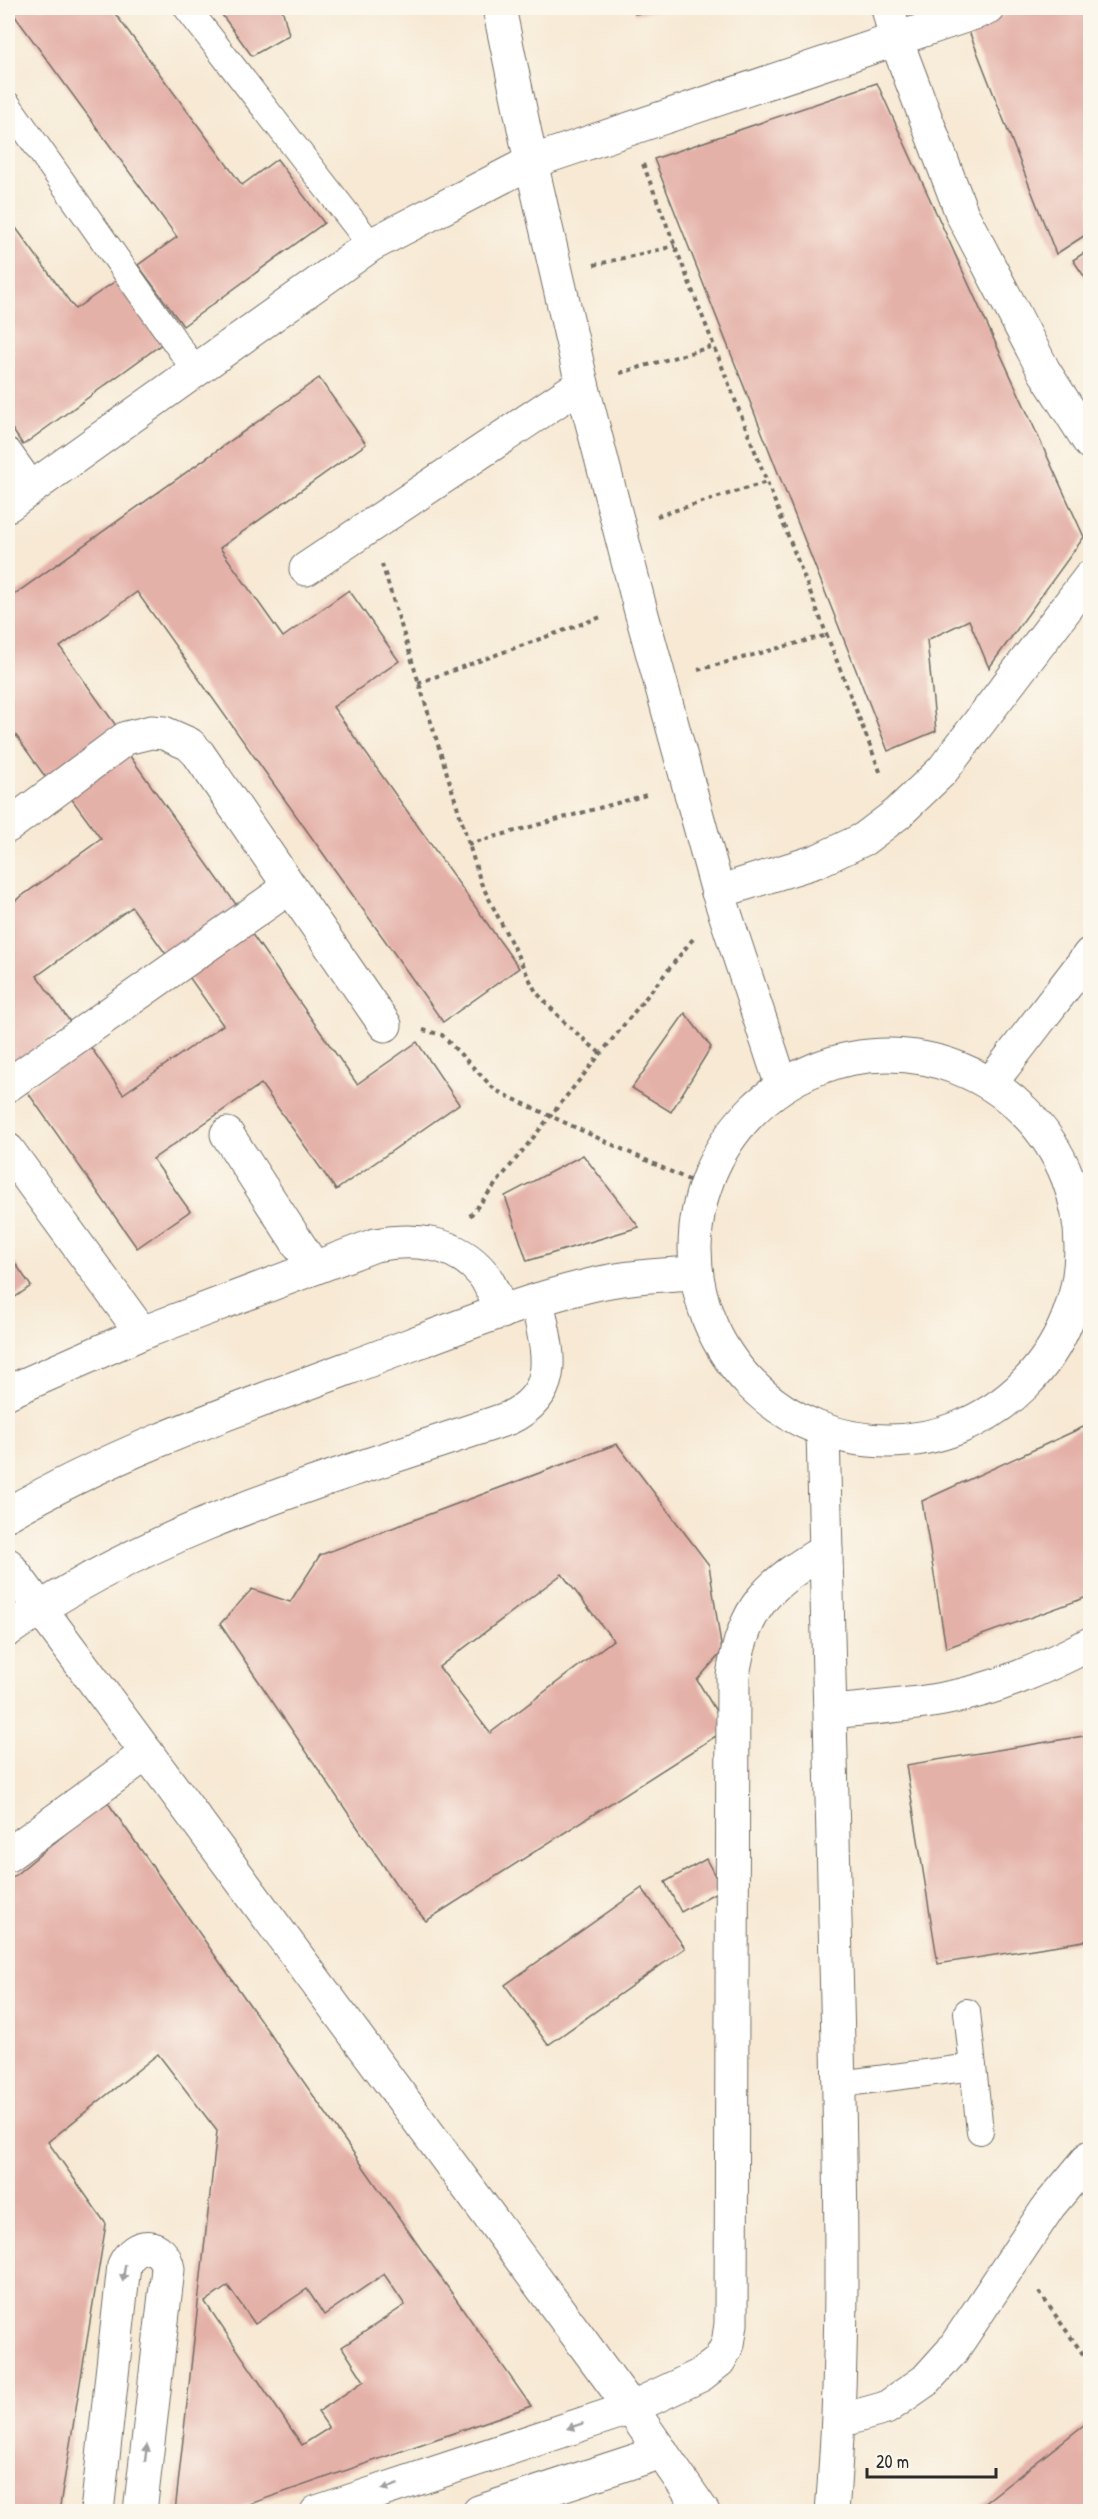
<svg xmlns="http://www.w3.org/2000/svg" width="1098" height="2519" font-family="'Patrick Hand',sans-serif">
  <rect width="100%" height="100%" fill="#fbf7ec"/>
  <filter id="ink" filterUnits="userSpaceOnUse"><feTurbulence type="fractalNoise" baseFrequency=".0167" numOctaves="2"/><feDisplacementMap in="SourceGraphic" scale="12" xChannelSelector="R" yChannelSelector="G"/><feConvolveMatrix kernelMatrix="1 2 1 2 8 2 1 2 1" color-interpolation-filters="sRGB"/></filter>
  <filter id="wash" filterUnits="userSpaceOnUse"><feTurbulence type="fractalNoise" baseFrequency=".008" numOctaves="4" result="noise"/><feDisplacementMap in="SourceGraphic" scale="24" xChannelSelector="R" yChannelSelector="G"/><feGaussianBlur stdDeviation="1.35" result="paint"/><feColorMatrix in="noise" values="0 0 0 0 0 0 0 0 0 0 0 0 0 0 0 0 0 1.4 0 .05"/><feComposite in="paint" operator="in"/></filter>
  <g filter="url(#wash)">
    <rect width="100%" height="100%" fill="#f7e9d4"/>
    <g id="blocks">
      <!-- building -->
      <g fill="#e4b1a8" fill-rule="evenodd">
        <polygon points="8,8 111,8 242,185 277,159 324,223 183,326 138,265 177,237 12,12 8,15"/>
        <polygon points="217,8 282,8 289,35 252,56"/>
        <polygon points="634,8 665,8 665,9 635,14"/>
        <polygon points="1030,8 1090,8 1090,232 1056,254 967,26"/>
        <polygon points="877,83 1084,537 989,668 969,620 927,640 936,731 888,751 654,159"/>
        <polygon points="8,217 75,309 117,280 163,343 23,445 8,423 8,357 14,352 8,344"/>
        <polygon points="1090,249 1090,285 1073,260"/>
        <polygon points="319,378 366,444 220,548 283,637 349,590 399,661 333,707 519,968 443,1022 137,592 60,647 117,727 46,778 8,724 8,599"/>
        <polygon points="127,752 238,907 168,957 132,907 37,976 71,1023 12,1066 8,1060 8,906 101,839 68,794"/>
        <polygon points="249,930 357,1084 417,1042 459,1104 336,1190 261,1084 153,1159 190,1211 137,1248 26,1090 90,1046 123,1094 223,1025 187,974"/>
        <polygon points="685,1013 711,1047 671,1112 632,1088"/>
        <polygon points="583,1155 639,1227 527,1261 505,1196"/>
        <polygon points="8,1253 31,1286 8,1302"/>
        <polygon points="1090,1424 1090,1596 946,1648 922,1501"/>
        <path d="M617,1444l92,121 13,87 -25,28 30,49 -301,192 -26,-31 -180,-266 32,-35 38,13 30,-47zM562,1574l51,66 -123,93 -51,-66z"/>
        <polygon points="1090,1735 1090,1940 938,1964 906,1765"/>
        <path d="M106,1800l425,606 -304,106h-52l42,-381 -59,-77 -110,88 58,82 -47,288h-51v-631zM384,2274l21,31 -63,42 22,34 -46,31 11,16 -27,17 -97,-143 23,-16 27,38 52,-35 17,26z"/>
        <polygon points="706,1859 722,1889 681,1912 665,1882"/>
        <polygon points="642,1888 685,1948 548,2045 505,1985"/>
        <polygon points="1085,2424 1090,2431 1090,2512 1051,2512 1048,2508 1044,2512 973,2512"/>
      </g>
    </g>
  </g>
  <g filter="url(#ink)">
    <use href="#blocks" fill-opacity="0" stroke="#726e66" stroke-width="1.5"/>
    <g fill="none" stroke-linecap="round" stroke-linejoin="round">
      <!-- lane casing -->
      <g stroke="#726e66" stroke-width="28">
        <g id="lane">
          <polyline points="187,8 371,245"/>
          <polyline points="8,105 195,370"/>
          <polyline points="8,451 33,486"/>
          <polyline points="967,2012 980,2131"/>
          <polyline points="839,2084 973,2067"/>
        </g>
      </g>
      <!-- street casing -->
      <g stroke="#726e66" stroke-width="35">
        <g id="street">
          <polyline points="499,8 531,162 582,384 639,604 718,892 782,1086"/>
          <polyline points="888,8 895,37 962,214 1044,371 1090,443"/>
          <polyline points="8,505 371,245 531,162 989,8"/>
          <polyline points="306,569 582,384"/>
          <polyline points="8,826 126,738 151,732 164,733 189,744 198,753 385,1025"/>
          <polyline points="718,892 817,861 864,839 897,814 942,771 1090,577"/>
          <circle cx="888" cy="1248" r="193"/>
          <polyline points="991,1083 1090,954"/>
          <polyline points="8,1085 290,887"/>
          <polyline points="227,1134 314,1268"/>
          <polyline points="8,1150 142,1333"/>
          <path d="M8,1392l134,-59 233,-88c38,-7 81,-4 108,29 8,10 13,26 19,38"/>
          <path d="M823,1431c6,204 11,409 15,614 3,157 7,310 -6,467"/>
          <path d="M8,1514c107,-62 222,-102 338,-145 80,-29 159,-63 241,-83 35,-9 72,-11 108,-13"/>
          <polyline points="8,1565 631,2408 703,2512"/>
          <path d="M8,1630c149,-106 329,-153 501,-212 55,-27 37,-70 28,-118"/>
          <path d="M832,1712c37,-4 74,-6 111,-13 52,-9 101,-31 147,-55"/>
          <polyline points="8,1855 147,1753"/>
          <polyline points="839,2421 886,2408 926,2380 952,2351 1049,2206 1090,2157"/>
          <path d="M97,2512l27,-247c11,-24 39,-24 44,4l-28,243"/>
          <path d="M317,2512l314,-104 70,-33 18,-14 9,-17 3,-20 2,-648c10,-69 35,-92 93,-126"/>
          <polyline points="479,2512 662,2452"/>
        </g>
      </g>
      <!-- path -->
      <g stroke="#726e66" stroke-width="4" stroke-dasharray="4.5 4.5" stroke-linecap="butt">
        <polyline points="643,164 881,774"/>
        <polyline points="594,265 675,246"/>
        <polyline points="620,373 714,346"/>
        <polyline points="657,516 767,482"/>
        <polyline points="382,564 481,883 536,992 565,1023 601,1054"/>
        <polyline points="698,670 827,635"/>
        <polyline points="418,683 601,617"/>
        <polyline points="468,844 650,794"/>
        <polyline points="423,1030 442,1035 494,1089 503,1094 704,1187"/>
        <polyline points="470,1216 693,939"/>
        <polyline points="1039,2292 1090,2364"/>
      </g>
      <!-- lane -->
      <use href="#lane" stroke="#fff" stroke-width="26"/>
      <!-- street -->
      <use href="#street" stroke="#fff" stroke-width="33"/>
    </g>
    <!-- one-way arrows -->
    <defs><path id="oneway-solid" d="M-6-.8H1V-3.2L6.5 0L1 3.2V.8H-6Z" transform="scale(1.5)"/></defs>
    <g fill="#a0a0a0">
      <use href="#oneway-solid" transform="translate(124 2273) rotate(98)"/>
      <use href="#oneway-solid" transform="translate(575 2426) rotate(162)"/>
      <use href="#oneway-solid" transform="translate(146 2453) rotate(-83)"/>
      <use href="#oneway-solid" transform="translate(390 2487) rotate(162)"/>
    </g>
  </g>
  <!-- margin -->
  <rect width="1098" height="2519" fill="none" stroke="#fbf7ec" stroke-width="30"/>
  <!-- scale -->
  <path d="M867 2468v9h129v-9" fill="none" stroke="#2b2b2b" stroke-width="3"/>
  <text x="876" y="2468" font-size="18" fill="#2b2b2b" stroke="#fbf7ec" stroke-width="4.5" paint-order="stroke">20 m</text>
</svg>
